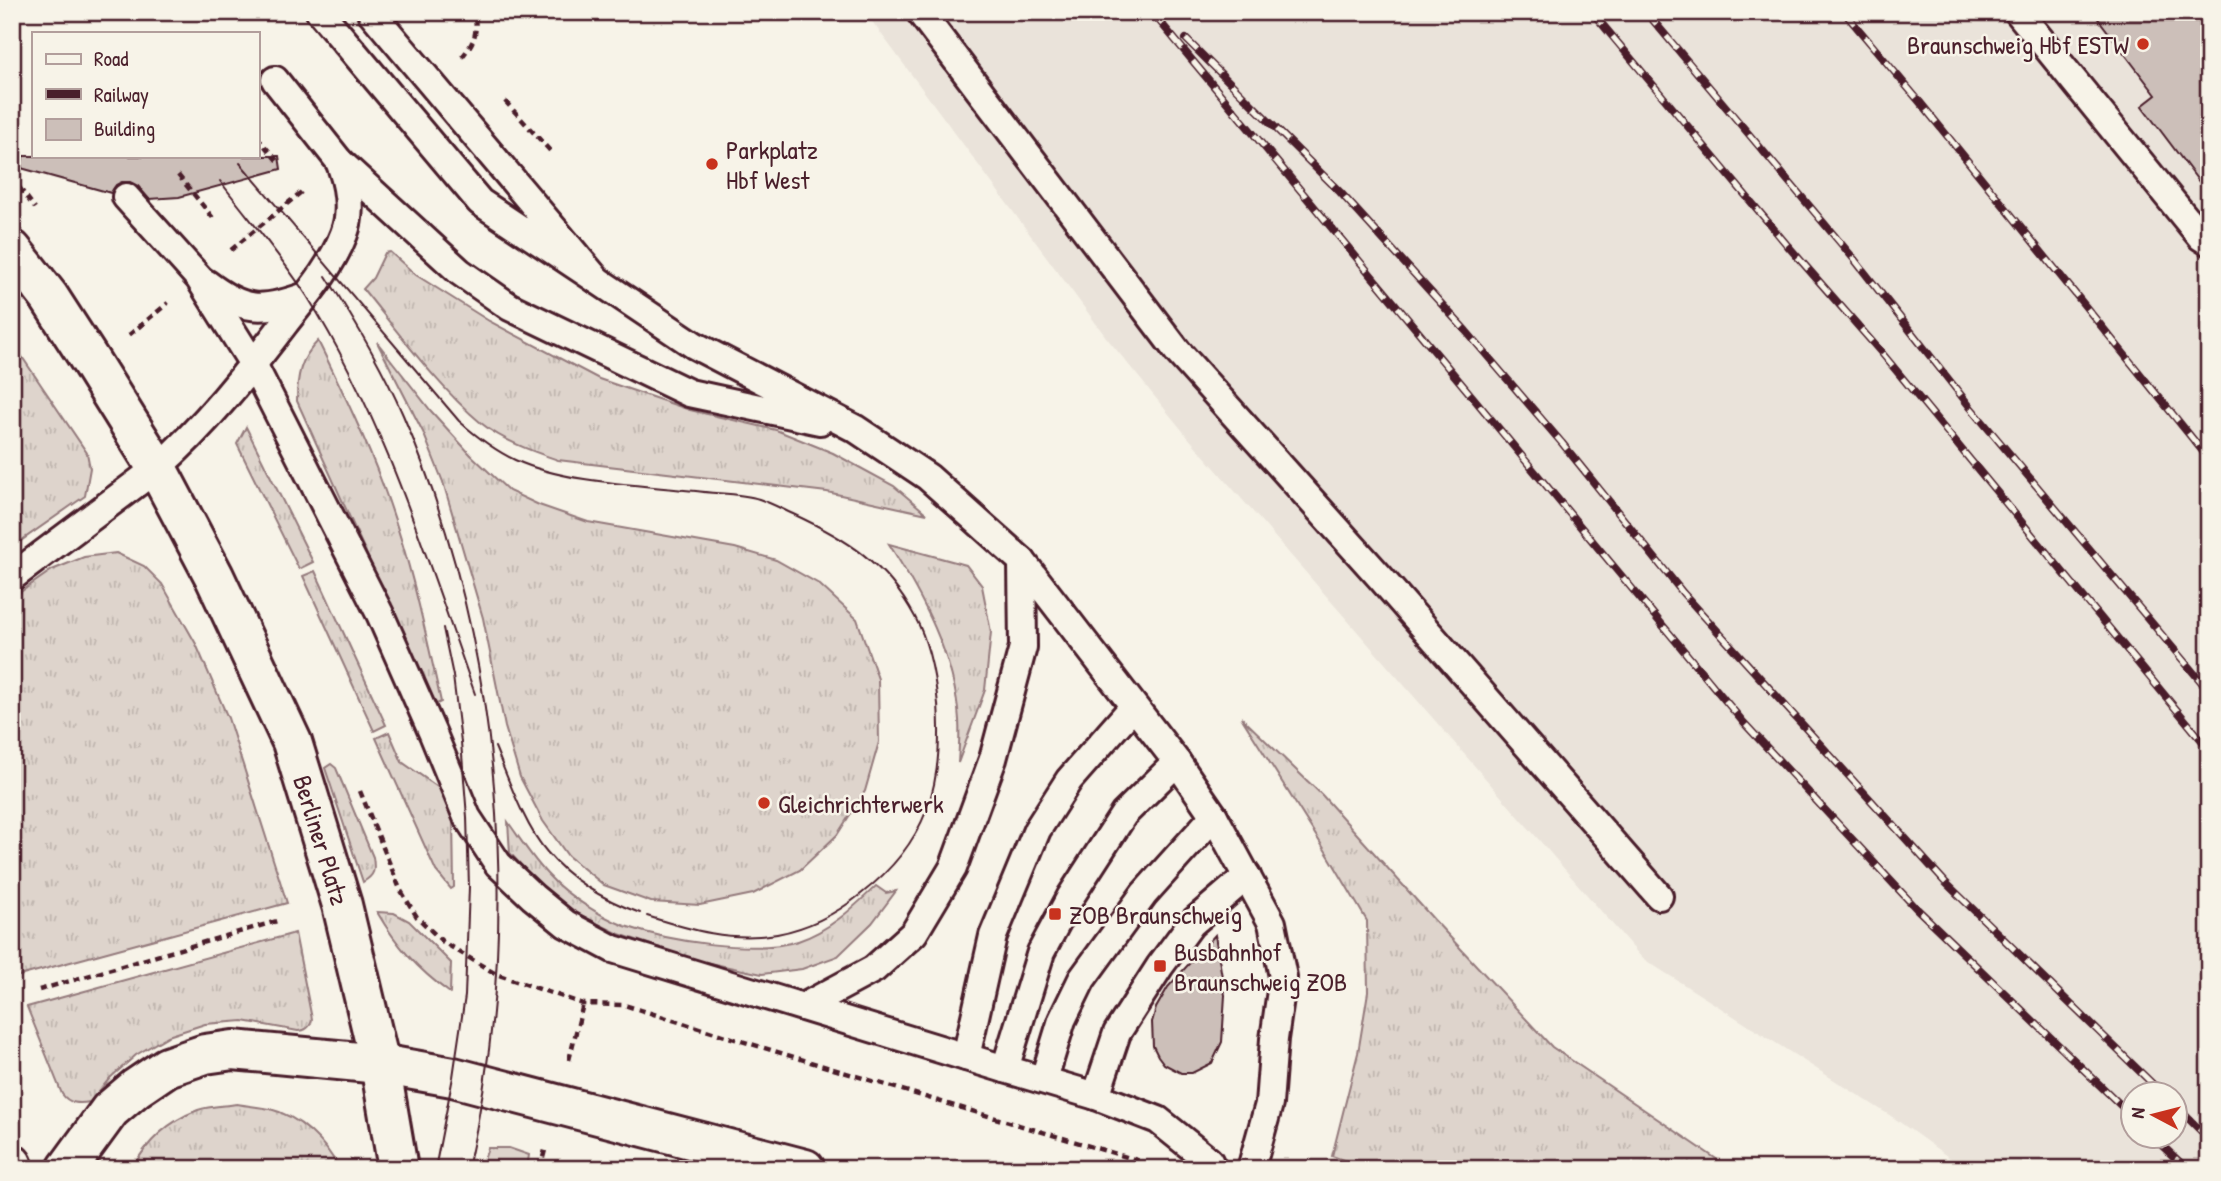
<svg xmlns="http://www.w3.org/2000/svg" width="2221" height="1181" font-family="'Patrick Hand',sans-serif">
  <defs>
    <pattern id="grass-tufts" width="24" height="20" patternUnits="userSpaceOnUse" patternTransform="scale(1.75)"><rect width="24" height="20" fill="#ded4cc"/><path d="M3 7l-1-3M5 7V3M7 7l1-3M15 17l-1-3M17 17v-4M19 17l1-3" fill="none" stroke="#c0b6af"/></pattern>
  </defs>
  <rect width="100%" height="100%" fill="#f7f3e8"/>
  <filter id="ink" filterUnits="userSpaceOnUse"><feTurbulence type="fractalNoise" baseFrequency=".0143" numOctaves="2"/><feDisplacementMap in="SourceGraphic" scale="14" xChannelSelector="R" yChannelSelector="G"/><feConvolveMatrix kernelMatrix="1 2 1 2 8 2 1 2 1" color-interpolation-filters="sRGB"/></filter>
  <g filter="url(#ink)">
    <!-- built -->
    <path fill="#eae3da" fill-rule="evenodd" d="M865,12h1344v1157h-244l-71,-51 -252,-160 -456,-523 -80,-98zM2134,1094h42v42h-42z"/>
    <!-- grass -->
    <g fill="url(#grass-tufts)" stroke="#947a7c" stroke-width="2">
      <path d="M390,252l26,23 73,46 110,58 91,31 86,20 57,23 61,33 33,28 -100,-22 -269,-32c-26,-9 -55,-19 -77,-37 -42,-35 -83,-91 -118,-134l10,-11 12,-25z"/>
      <path d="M318,341c23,46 46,94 64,142 27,71 43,146 59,219l-6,3 -138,-304c0,-25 3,-42 21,-60z"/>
      <polygon points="12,342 87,453 90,468 85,496 12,547"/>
      <polygon points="377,342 431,411 471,455 509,491 539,505 588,522 735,548 776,560 819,584 857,619 878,679 879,742 865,791 837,835 800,870 753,894 700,905 651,902 604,885 568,856 543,821 520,777 505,727 483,618 443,482 423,432"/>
      <polygon points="246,427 313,562 299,569 237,444"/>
      <path d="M889,544l77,21 16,21 9,46 -6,58 -27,73c1,-14 2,-29 1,-43 -4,-63 -37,-124 -70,-176z"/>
      <polygon points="116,553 144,566 162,584 196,644 228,718 287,903 19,976 12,963 12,598 52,570 84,557"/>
      <polygon points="315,571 386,725 374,731 303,576"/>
      <polygon points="1241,717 1322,795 1436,922 1552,1047 1731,1169 1369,1169 1332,1156 1358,1053 1368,992 1367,921 1330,858"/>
      <polygon points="389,732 402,762 439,788 453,817 454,887 451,889 436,871 376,738"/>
      <path d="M331,764l5,4 37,89c2,13 2,18 -10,25l-38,-114z"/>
      <path d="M508,822c13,18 26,39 42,55 16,18 52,40 75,49 44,15 129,29 173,15 31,-10 55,-33 78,-55l10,7 10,-2 -24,32 -34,33 -36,13 -40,5 -67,-14 -76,-26 -45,-22 -38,-31 -26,-28z"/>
      <path d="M377,912l17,1 15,8 42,42 -1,30c-33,-24 -53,-47 -73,-81z"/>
      <path d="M295,933l17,86c-1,8 -7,12 -14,12l-55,-10 -38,3 -37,12 -32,19 -26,23 -20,24c-11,2 -21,2 -28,-8l-35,-87z"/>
      <path d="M237,1104c11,2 22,3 33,5 29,7 56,33 69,60h-207c15,-28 37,-48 66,-59 12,-4 27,-4 39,-6z"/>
      <polygon points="488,1148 509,1148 529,1155 527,1169 481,1169"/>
    </g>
    <!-- building -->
    <g fill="#ccbfb9" stroke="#4a1f2b" stroke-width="2">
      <polygon points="2093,12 2198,12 2209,27 2209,195 2142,106 2156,95"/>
      <polygon points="23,156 279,156 281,169 179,197 149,199 138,186 130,182 122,182 116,185 111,193 21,168"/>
      <polygon points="1215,935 1225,995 1222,1042 1212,1063 1192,1073 1181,1073 1164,1064 1158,1056 1153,1046 1152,1022 1156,1008 1168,987"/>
    </g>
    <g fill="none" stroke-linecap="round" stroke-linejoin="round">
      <!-- lane casing -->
      <g stroke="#4a1f2b" stroke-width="32">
        <g id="lane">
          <polyline points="320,12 480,202 597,280 371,12"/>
          <polyline points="920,12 1178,352 1380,577 1659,896"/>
          <polyline points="2018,12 2201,237 2209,242"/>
          <polyline points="275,80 339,161 460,272 510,307 689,393 820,421"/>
          <polyline points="126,197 199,278 253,364 380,614 433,734 467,817 498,864 533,897 566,924 613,949 1005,1069 1096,1096 1158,1120 1209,1161 1213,1169"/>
          <polyline points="597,280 694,345 856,429 928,477 1022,561 1177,762 1214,816 1272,923 1283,977 1274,1039 1269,1104 1251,1169"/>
          <path d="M206,283c38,29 55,29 100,13"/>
          <path d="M12,577l145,-109c48,-42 89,-94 128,-145 22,-28 46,-55 59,-89 9,-23 4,-51 -5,-73"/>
          <polyline points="805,1006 874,969 914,933 953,868 993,759 1023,647 1022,561"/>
          <polyline points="966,1057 993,936 1037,830 1069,780 1133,707"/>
          <polyline points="1005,1069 1041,952 1071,896 1124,814 1177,762"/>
          <polyline points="1044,1079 1062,1020 1082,979 1144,894 1214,816"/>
          <polyline points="1096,1096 1117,1033 1160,966 1191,924 1247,876"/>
        </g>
      </g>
      <!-- secondary casing -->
      <g stroke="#4a1f2b" stroke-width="44">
        <polyline id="secondary" points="67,1169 110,1110 136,1088 167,1067 205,1054 233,1050 380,1064 453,1077 805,1169"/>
      </g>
      <!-- primary casing -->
      <g stroke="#4a1f2b" stroke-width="44">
        <g id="primary">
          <path id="s1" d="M12,250l37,47 42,65 66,106 57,108 78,166 50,163 38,159 18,105"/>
          <polyline points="12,1164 14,1169"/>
        </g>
      </g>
      <!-- path -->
      <g stroke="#4a1f2b" stroke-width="4.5" stroke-dasharray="7 5" stroke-linecap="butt">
        <path d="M462,57c13,-16 16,-24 12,-45"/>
        <polyline points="505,101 553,154"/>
        <polyline points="257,137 279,163"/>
        <polyline points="178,175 213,218"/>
        <polyline points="12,178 35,208"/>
        <polyline points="231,250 305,189"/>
        <polyline points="129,335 168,303"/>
        <polyline points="360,791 400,889 417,917 443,942 496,974 583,1004 624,1005 938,1101 1140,1161"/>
        <polyline points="39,990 277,921"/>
        <polyline points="569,1060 583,1004"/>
        <polyline points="540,1169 545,1150"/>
      </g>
      <!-- lane -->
      <use href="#lane" stroke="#f7f3e8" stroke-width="26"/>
      <!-- secondary -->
      <use href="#secondary" stroke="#f7f3e8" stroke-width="38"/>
      <!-- primary -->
      <use href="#primary" stroke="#f7f3e8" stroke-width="38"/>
      <!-- tram -->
      <g stroke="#4a1f2b" stroke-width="2">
        <path d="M240,163l219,258c17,15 35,29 56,39 50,23 126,25 181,31 19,3 46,2 63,8 12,4 23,10 34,15 54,25 93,49 122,103 14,26 20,59 23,87 6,81 -11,139 -77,190 -25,20 -52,34 -84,40 -46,8 -86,-4 -130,-18"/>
        <path d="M220,181c29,38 61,75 87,115 77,122 120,263 168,398"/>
        <path d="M326,276c29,45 56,90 77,139 100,232 121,508 65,754"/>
        <path d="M495,747c13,31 30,80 52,105 25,30 57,48 93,61"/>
        <polyline points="435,1169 453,1077 465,996 469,887 467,817 461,742 453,676 443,628"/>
      </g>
      <!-- rail casing -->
      <g stroke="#4a1f2b" stroke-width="8">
        <g id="rail">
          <polyline points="1152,12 1744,723 1916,908 2134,1118"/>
          <polyline points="1592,12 1788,246 1881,352 2209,749"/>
          <polyline points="1646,12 1854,259 1971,408 2209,691"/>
          <polyline points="1844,12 1919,101 2209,459"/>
          <polyline points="1186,39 1340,192 1466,331 1562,443 1683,593 1945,882 2163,1094"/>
          <polyline points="2176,1106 2209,1139"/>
          <polyline points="2152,1136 2187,1169"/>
        </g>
      </g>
      <!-- rail -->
      <use href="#rail" stroke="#f7f3e8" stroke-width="5" stroke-dasharray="16" stroke-linecap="butt"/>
    </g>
  </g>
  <!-- markers -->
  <g fill="#c8321e" stroke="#f7f3e8" stroke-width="2.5">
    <circle cx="2143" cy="44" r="7"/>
    <circle cx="712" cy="164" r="7"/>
    <circle cx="764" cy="803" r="7"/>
    <rect x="1048" y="907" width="14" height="14" rx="3.5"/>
    <rect x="1153" y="959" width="14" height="14" rx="3.5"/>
  </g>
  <g text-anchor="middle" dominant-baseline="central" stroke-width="5" stroke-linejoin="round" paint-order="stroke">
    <!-- poi labels -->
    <g font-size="26" fill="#4a1f2b" stroke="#f7f3e8" text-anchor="start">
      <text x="2129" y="44" text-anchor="end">Braunschweig Hbf ESTW</text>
      <text x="726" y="149">Parkplatz<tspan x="726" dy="30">Hbf West</tspan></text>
      <text x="778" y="803">Gleichrichterwerk</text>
      <text x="1069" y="914">ZOB Braunschweig</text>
      <text x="1174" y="951">Busbahnhof<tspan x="1174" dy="30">Braunschweig ZOB</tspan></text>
    </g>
    <!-- street labels -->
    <g font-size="26" fill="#4a1f2b" stroke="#f7f3e8">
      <text stroke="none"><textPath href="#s1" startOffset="670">Berliner Platz</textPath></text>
    </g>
  </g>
  <!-- margin -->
  <rect width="2221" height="1181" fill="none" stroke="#f7f3e8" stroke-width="42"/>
  <rect x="21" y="21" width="2179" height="1139" fill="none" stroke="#4a1f2b" stroke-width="2.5" filter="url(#ink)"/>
  <!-- legend -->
  <rect x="32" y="32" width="228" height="126" fill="#f7f3e8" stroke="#b29e9c" stroke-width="2"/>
  <rect x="46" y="54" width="35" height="10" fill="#f7f3e8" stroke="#b29e9c" stroke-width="2"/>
  <text x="94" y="66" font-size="21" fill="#4a1f2b">Road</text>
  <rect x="46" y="89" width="35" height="10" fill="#4a1f2b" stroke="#b29e9c" stroke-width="2"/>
  <text x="94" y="102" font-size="21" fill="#4a1f2b">Railway</text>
  <rect x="46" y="119" width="35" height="21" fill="#ccbfb9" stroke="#b29e9c" stroke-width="2"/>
  <text x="94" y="136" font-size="21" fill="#4a1f2b">Building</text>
  <!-- north arrow -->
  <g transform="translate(2154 1115) rotate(277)"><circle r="33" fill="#f7f3e8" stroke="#b29e9c" stroke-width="2"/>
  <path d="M0-5L12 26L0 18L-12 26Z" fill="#c8321e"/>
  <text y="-10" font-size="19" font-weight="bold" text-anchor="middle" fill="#4a1f2b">N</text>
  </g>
</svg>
